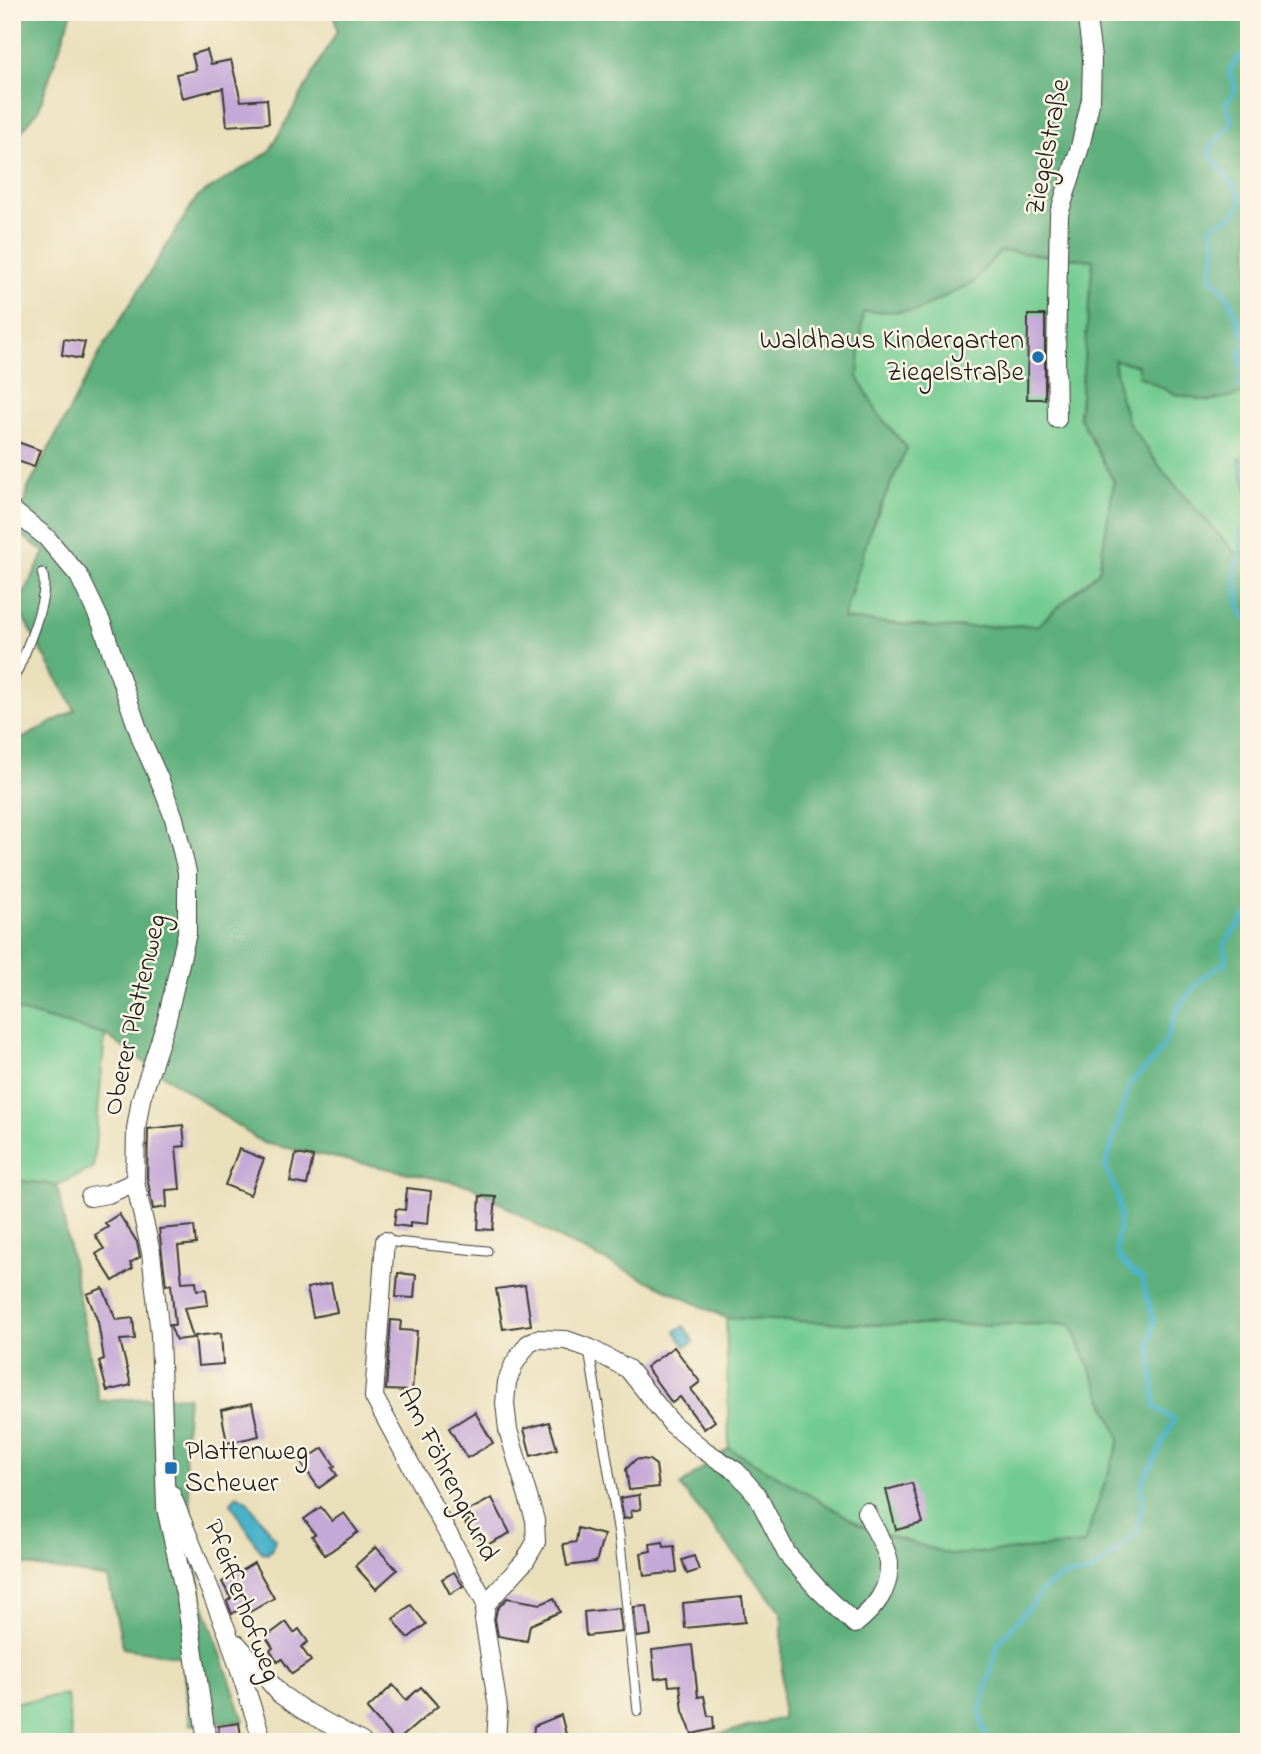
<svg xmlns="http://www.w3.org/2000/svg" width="1261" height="1754" font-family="'Indie Flower',sans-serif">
  <rect width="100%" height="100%" fill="#fcf5e5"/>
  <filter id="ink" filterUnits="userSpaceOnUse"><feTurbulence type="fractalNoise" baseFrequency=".0143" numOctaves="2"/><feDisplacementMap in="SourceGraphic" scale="14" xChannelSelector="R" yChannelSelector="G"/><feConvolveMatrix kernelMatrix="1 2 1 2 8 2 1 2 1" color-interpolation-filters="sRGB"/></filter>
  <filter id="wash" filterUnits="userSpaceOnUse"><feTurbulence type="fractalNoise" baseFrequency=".00686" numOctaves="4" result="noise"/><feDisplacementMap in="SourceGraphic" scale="28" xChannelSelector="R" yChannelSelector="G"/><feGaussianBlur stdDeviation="1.57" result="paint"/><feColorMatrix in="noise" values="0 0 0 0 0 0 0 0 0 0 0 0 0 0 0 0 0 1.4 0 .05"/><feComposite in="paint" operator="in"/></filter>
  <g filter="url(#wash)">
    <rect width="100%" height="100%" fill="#e9dfba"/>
    <!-- green -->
    <g fill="#72cb91" stroke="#477456" stroke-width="2">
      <polygon points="1000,251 1094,260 1079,416 1114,482 1099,571 1038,625 945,628 843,619 870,530 907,448 878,414 858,377 863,311 917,311 973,282"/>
      <polygon points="1114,359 1233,395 1249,393 1249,554 1235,553 1166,475 1129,424 1120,396"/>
      <polygon points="12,1009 105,1035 93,1168 57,1185 12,1180"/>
      <polygon points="726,1318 886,1325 1071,1324 1120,1439 1084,1544 952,1555 868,1529 729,1448"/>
      <polygon points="67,1695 72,1742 12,1742 12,1703"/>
    </g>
    <!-- forest -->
    <g fill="#5daf7b" stroke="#3c664c" stroke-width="2" fill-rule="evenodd">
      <polygon points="12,12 72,12 38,111 12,143"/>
      <path d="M334,12h915v381l-40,8 -35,-7 -36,-18v-11l-24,-5 6,36 9,28 37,51 69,78 14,1v1188h-580l59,-10 54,-14v-105l-102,-127 49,-38 139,81 84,26 132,-11 36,-105 -49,-115 -185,1 -160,-7 -164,-78 -90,-54 -209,-43 -158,-108 -93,-26v-265l63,-34 -58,-103 28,-55 -27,-19 10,-45 74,-139 95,-152 72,-45 68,-121zM1000,251l93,9 -14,156 35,66 -15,89 -61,54 -93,3 -102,-9 27,-89 37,-82 -29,-34 -20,-37 5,-65 54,-1 56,-29z"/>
      <polygon points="12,1180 57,1185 99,1401 188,1396 184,1450 202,1599 244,1721 190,1725 182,1657 123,1648 108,1578 12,1563"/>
    </g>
    <!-- water -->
    <g fill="#4ab2c8" stroke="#336772" stroke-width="2">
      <polygon points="1249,457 1249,519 1248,490 1243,478 1239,459"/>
      <polygon points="684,1326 694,1342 685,1347 675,1331"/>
      <polygon points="237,1495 247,1501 275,1539 272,1549 267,1554 260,1551 231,1503"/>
    </g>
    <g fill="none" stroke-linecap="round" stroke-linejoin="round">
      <!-- stream -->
      <g stroke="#4ab2c8" stroke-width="5">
        <path d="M1249,51l-10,6 -10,14c8,22 9,14 -3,33l6,18 -23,29c6,13 24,33 33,46 -4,23 -21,21 -32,31l5,13v17l-4,12 1,8 16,18 19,46c-12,13 -5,17 -5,31 0,4 -2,8 -3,13l10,11"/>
        <polyline points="1249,441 1246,458 1249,463"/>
        <polyline points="1249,517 1240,531 1242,550 1235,568 1240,610 1249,622"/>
        <polyline points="1249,665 1249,677"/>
        <polyline points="1249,856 1249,857"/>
        <path d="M983,1742l3,-5 -6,-24 18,-69 48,-57 18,-11 27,-3 46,-40 6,-34 -2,-13 33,-66 -19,-13 -5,-66 4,-18 -12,-45c-41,-26 -19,-35 -23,-73 -2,-14 -7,-25 -14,-37l25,-85 22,-21 12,-17 14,-37 23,-29 25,-17 -2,-18 25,-33"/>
      </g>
    </g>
    <g id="blocks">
      <!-- building -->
      <g fill="#c4a8d7">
        <polygon points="207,50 211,64 231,60 241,101 267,99 269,123 227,126 223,88 182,98 176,74 196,70 192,54"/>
        <polygon points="1028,315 1045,315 1045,399 1027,399"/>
        <polygon points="64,339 85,342 81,359 62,355"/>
        <polygon points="12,440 40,450 34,467 12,459"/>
        <polygon points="183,1125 185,1146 176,1147 180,1189 166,1190 167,1207 153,1209 147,1177 148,1129"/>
        <polygon points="239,1149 264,1159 250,1195 225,1185"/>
        <polygon points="296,1154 313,1157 307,1185 290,1182"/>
        <polygon points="407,1188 431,1191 428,1224 410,1222 410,1227 394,1225 396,1209 405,1210"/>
        <polygon points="480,1196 496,1197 493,1230 478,1229"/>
        <polygon points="119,1214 137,1242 140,1257 130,1263 133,1268 113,1281 96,1254 104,1249 95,1235 108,1227 105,1223"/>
        <polygon points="194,1226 196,1244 178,1246 182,1282 196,1281 197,1290 206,1289 208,1305 184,1308 193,1338 176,1340 170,1325 175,1325 171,1284 166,1285 159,1229"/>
        <polygon points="398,1273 416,1275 414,1298 396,1297"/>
        <polygon points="331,1283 337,1312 313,1317 307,1288"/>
        <polygon points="525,1285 531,1325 503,1329 496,1289"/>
        <polygon points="103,1288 116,1320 133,1318 135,1339 120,1340 131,1385 107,1391 99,1361 104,1359 98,1322 87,1294"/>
        <polygon points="391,1320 401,1321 400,1330 417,1331 412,1391 386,1390"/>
        <polygon points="221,1333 223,1364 198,1366 195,1336"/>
        <polygon points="674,1347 700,1382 691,1389 715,1421 704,1429 680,1397 672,1403 646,1367"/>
        <polygon points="252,1403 259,1436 227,1443 221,1410"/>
        <polygon points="475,1412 493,1443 467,1458 449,1428"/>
        <polygon points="549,1422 557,1449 531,1456 524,1429"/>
        <polygon points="323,1448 335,1466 332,1468 337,1475 319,1488 301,1463"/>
        <polygon points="640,1459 649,1460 656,1465 659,1487 629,1490 626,1469 635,1460"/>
        <polygon points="912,1483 923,1523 896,1530 886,1490"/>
        <polygon points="639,1495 641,1509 631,1511 632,1517 624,1519 620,1498"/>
        <polygon points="492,1498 510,1533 485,1546 477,1532 471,1535 465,1523 469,1521 465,1513"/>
        <polygon points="321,1507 332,1521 344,1513 358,1532 325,1555 312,1536 315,1534 304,1519"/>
        <polygon points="578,1528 604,1535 596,1562 567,1566 563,1544 576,1542"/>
        <polygon points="663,1542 664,1547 674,1546 677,1572 644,1576 641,1553 651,1551 650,1544"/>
        <polygon points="376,1547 397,1570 376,1589 355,1566"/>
        <polygon points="694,1556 699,1570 687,1574 682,1560"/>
        <polygon points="254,1563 274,1598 250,1612 246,1605 232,1614 227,1601 231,1598 222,1582"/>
        <polygon points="454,1572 463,1586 450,1594 442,1579"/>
        <polygon points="742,1597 745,1622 685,1628 683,1603"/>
        <polygon points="507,1598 541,1604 554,1598 560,1612 530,1625 527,1641 498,1636 495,1619 497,1609"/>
        <polygon points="411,1605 426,1624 408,1638 393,1619"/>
        <polygon points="647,1606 651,1635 637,1637 634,1607"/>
        <polygon points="619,1608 622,1632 586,1636 584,1612"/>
        <polygon points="286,1622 294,1633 299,1629 308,1642 301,1647 311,1661 292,1674 282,1659 278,1662 270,1650 273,1648 266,1637"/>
        <polygon points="692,1645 698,1697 704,1696 708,1716 713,1716 714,1729 692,1734 683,1711 680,1685 669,1686 668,1677 655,1679 652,1650"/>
        <polygon points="393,1685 406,1700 421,1687 438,1706 396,1742 367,1709"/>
        <polygon points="561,1715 568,1742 533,1742 534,1726"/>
        <polygon points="239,1723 242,1742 220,1742 218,1726"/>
      </g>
    </g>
  </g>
  <g filter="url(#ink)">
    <use href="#blocks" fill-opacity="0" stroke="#3b3934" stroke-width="2"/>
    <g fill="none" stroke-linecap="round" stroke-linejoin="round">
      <!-- service casing -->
      <g stroke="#3b3934" stroke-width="11">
        <g id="service">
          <path d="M12,682c10,-21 40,-89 30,-109"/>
          <polyline points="385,1241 487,1251"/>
          <polyline points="589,1350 619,1534 638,1711"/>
        </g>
      </g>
      <!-- minor casing -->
      <g stroke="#3b3934" stroke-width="20">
        <g id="minor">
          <polyline points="1057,419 1056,355 1059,214 1080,147 1091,99 1092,57 1086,12"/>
          <polyline points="12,510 46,537 79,576 102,624 142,741 160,781 174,818 187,872 187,933 166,1023 141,1099 136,1129 135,1182 151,1252 160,1335 166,1508 186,1599 207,1742"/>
          <polyline points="90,1197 108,1194 135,1182"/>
          <polyline points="385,1241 374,1397 486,1604"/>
          <polyline points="171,1494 228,1634 263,1742"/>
          <polyline points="237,1644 280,1694 303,1710 362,1742"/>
          <path d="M496,1742l2,-34 -14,-89 2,-15 39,-43 11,-19 -1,-22 -27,-90 -3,-27 2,-21 7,-18 14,-20 9,-5 29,1 23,8 39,21 44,55 33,27 31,20 21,24 30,59 31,35 37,35c20,-16 35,-34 34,-61 -1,-13 -17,-38 -23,-51"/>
        </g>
      </g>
      <!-- service -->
      <use href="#service" stroke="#fff" stroke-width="9"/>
      <!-- minor -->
      <use href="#minor" stroke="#fff" stroke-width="18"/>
    </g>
  </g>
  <!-- markers -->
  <g fill="#1f6fb2" stroke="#fcf5e5" stroke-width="2.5">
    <circle cx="1038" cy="357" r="7"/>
    <rect x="164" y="1461" width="14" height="14" rx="3.5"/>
  </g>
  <g text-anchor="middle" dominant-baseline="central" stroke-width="5" stroke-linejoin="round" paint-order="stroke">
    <!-- street labels -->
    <g font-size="28" fill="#1c1c1c" stroke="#fcf5e5">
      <text transform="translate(1049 147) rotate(-79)">Ziegelstraße</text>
      <text transform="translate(136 1015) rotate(-77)">Oberer Plattenweg</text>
      <text transform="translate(447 1475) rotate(63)">Am Föhrengrund</text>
      <text transform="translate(241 1601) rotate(69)">Pfeifferhofweg</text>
    </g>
    <!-- poi labels -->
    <g font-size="28" fill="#1c1c1c" stroke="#fcf5e5" text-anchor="end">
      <text x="1024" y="341">Waldhaus Kindergarten<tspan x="1024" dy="32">Ziegelstraße</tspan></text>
      <text x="185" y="1452" text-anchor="start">Plattenweg<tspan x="185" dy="32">Scheuer</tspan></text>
    </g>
  </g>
  <!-- margin -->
  <rect width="1261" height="1754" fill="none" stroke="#fcf5e5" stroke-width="42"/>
</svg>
